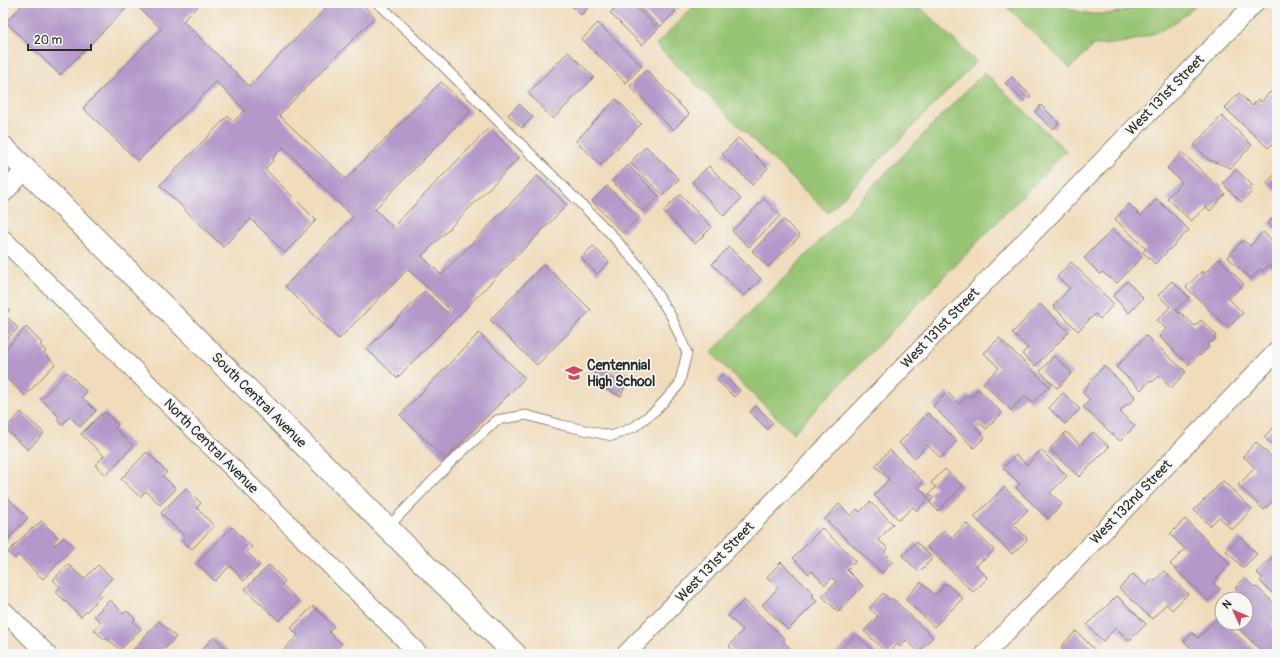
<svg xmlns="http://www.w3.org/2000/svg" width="1280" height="657" font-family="Pangolin,sans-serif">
  <rect width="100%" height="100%" fill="#f6f6f2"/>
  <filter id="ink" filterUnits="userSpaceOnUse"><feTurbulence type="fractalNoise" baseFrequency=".025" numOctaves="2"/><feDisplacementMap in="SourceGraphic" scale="8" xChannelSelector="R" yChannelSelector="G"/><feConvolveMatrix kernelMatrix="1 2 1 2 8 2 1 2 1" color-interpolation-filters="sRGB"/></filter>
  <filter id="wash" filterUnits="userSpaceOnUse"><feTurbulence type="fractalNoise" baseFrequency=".012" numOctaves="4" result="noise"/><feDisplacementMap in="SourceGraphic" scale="16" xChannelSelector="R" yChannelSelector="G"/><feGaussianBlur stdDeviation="0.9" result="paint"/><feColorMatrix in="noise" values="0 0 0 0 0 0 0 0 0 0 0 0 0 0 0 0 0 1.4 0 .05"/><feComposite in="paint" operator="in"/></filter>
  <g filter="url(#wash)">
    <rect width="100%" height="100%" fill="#f0dcbb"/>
    <!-- green -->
    <g fill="#97c573" stroke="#61784f">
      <polygon points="697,3 916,3 976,62 828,213 656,45"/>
      <path d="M1003,3h51l22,8 15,3h19l17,-4 20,-7h51c-5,5 -10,10 -16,14 -26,21 -60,28 -92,28l2,2 -22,21z"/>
      <polygon points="984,72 1066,151 793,433 711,353"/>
    </g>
    <g id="blocks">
      <!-- building -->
      <g fill="#b398c9">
        <polygon points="24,3 131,3 60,75 6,22"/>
        <polygon points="141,3 201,3 183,21 249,86 331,3 361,3 375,17 279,115 346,179 441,82 471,111 375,209 393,227 489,128 519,158 422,256 441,275 537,176 567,205 397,378 367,349 425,291 447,313 450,310 408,269 339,339 285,286 353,217 283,147 273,158 274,159 265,169 316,220 285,253 251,219 223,247 160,185 228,116 234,121 245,110 216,82 138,161 83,108 161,29 137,6"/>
        <polygon points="503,3 513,3 508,8"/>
        <polygon points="569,3 592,3 581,15"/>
        <polygon points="620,3 632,3 658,29 642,45 610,13"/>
        <polygon points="635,3 667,3 676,11 660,27"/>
        <polygon points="671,3 684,3 678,9"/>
        <polygon points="598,23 642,66 626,83 582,39"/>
        <polygon points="568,52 594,77 553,119 528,93"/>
        <polygon points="646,70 689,114 673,130 630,86"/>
        <polygon points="1012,77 1031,96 1025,102 1005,83"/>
        <polygon points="1270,92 1277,98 1277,139 1268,148 1225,108 1239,93 1252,106 1258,99 1261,102"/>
        <polygon points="616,99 641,124 601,165 576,141"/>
        <polygon points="519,104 533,117 522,128 508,115"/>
        <polygon points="1041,105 1059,123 1053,129 1035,112"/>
        <polygon points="1222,116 1252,145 1231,168 1209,160 1194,145"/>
        <polygon points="738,138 768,168 752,185 722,154"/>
        <polygon points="646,146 679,179 663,195 630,163"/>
        <polygon points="1182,152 1214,183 1215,182 1221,188 1220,189 1225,194 1210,211 1206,207 1191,221 1167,198 1182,182 1167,168"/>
        <polygon points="628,165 659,196 643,212 612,181"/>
        <polygon points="709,166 741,199 724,216 692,182"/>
        <polygon points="1236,169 1253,186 1249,190 1252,192 1241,202 1223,184"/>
        <polygon points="1277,172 1277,193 1267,183"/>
        <polygon points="607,186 639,217 623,233 592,201"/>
        <polygon points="680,195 712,227 695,244 663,211"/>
        <polygon points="764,199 780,216 749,247 732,231"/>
        <polygon points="1157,199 1189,230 1155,264 1143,252 1146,249 1115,219 1129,204 1141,216"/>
        <polygon points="1277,214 1277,232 1268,223"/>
        <polygon points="784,220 800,236 768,267 752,251"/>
        <polygon points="1113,229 1142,257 1117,283 1102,272 1100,274 1084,258"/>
        <polygon points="1263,232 1277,245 1277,272 1269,265 1263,271 1260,269 1251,279 1227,257 1243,240 1250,246"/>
        <polygon points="593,246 609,262 597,274 581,258"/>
        <polygon points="729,247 761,279 744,296 712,264"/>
        <polygon points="1219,259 1244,284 1229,299 1243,313 1228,328 1186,287 1202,271 1204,274"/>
        <polygon points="1071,262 1114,304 1100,319 1095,314 1078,331 1053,306 1070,288 1057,277"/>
        <polygon points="544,264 591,310 537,365 490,320"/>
        <polygon points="1127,281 1143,298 1129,313 1113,296"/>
        <polygon points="1172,281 1189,297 1176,310 1180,314 1181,313 1195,326 1201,320 1217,335 1214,338 1216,339 1212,342 1211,341 1207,345 1209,347 1200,356 1199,354 1189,365 1159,336 1166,329 1157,320 1170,307 1158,295"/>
        <polygon points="3,303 10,310 5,315 18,328 3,343"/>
        <polygon points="1040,304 1069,332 1035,366 1022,354 1028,348 1012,333"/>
        <polygon points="26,327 42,343 40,345 46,351 44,353 55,364 25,396 3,375 3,352"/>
        <polygon points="479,333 525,378 445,459 400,415"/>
        <polygon points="1146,336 1153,342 1186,372 1171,388 1159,376 1152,382 1150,380 1141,390 1116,367"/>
        <polygon points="999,338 1049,386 1032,403 1025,396 1011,410 983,383 999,368 984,353"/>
        <polygon points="1054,356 1072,373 1057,388 1040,371"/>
        <polygon points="598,366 628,379 621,396 590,383"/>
        <polygon points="1104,366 1135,396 1134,397 1135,398 1129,405 1127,404 1120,412 1135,426 1120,441 1083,407 1090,400 1082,392 1089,384 1088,383"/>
        <polygon points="67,372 87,392 82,397 96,411 80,427 70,416 62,425 57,420 59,417 41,399"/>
        <polygon points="723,374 740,391 734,397 717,380"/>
        <polygon points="978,389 1002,413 986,429 979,422 975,427 985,437 974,448 933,406 947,392 959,404 968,395 971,397"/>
        <polygon points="1063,393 1080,409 1065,424 1049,408"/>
        <polygon points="756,406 773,423 767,429 750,412"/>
        <polygon points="21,412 44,433 28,450 5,429"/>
        <polygon points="105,412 118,425 115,428 133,446 106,475 95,465 104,456 81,434 101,414 102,415"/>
        <polygon points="928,413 957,441 941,458 927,445 915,458 899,443"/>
        <polygon points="1277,424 1277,449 1264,437"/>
        <polygon points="1066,432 1080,445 1093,432 1109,447 1079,477 1050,449"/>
        <polygon points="1256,442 1277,462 1277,496 1264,510 1238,485 1255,468 1243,456"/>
        <polygon points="890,450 923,482 918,487 929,498 917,511 913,507 899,520 874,495 889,479 875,466"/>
        <polygon points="1041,450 1067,476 1050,493 1062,504 1048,519 1016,488 1020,484 1003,468 1016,455 1027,465"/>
        <polygon points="147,452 167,472 163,476 176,489 160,505 146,491 140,497 121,479"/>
        <polygon points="945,469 963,486 938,511 929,502 933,498 929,494 936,487 931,483"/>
        <polygon points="1223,481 1252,509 1232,530 1219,517 1210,526 1194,510"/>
        <polygon points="1004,487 1028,510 1012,526 1015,528 1016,527 1027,538 1026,539 1027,540 1012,554 974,517"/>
        <polygon points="186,488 201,503 197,508 214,526 192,549 182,540 185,537 161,513"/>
        <polygon points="4,494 28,518 4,543 3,541 3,496"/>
        <polygon points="870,502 893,524 878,540 888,548 884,552 893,561 882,573 825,519 839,504 851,516 857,509 860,512"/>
        <polygon points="1185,519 1230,564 1213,583 1220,589 1208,601 1170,564 1185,549 1170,534"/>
        <polygon points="41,521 58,537 53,543 55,545 64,537 74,547 43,579 18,555 15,559 8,552 32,528 33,529"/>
        <polygon points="966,523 994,550 984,560 983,559 976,566 988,578 973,592 927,547 944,530 952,538"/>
        <polygon points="232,527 252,547 247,552 260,565 244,581 230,566 215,581 197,563"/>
        <polygon points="822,528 852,557 855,562 847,570 863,586 838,612 822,596 836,582 832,578 825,585 812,571 809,574 793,558"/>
        <polygon points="1240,537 1257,554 1243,568 1226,551"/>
        <polygon points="916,542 933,558 919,572 902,556"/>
        <polygon points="1277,552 1277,598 1260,581 1263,578 1257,573"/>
        <polygon points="781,562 814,594 812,596 817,601 788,630 762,605 778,588 767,577"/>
        <polygon points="68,564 84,579 98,565 112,578 98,593 101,596 81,617 56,592 60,587 53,580"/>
        <polygon points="269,565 285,581 282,585 299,601 279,621 245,589"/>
        <polygon points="1164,571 1188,594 1172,610 1166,604 1152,619 1119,588 1133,574 1146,586 1152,579 1155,581"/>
        <polygon points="1245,578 1255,588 1257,587 1277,606 1277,619 1271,625 1277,631 1277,649 1272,654 1265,654 1233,623 1246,623 1246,599 1235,588"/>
        <polygon points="921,582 935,595 946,583 963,598 934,627 905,599"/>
        <polygon points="883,593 890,600 892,598 933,637 919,652 906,640 900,647 898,644 888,654 864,631 878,616 869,608"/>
        <polygon points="1117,596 1146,624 1129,641 1116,628 1103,641 1087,625"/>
        <polygon points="110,600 124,614 127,611 135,619 133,622 141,629 120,650 107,638 105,640 94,630 101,622 94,616"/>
        <polygon points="744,600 785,639 783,641 791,649 786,654 737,654 729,646 743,630 728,616"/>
        <polygon points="313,606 334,626 329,632 342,644 332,654 286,654 283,651 298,635 291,628"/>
        <polygon points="1218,616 1222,619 1222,623 1226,623 1225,624 1258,654 1197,654 1184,641 1193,633 1198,638"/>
        <polygon points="159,621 176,637 162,651 165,654 129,654"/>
        <polygon points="1076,631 1099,654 1069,654 1061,647"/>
        <polygon points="856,634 877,654 835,654 838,650 839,651"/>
        <polygon points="214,637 229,651 226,654 200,654 198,653"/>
      </g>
    </g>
  </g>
  <g filter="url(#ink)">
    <use href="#blocks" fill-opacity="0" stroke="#8e8473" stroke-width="1"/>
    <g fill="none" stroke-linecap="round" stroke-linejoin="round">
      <!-- service casing -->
      <g stroke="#8e8473" stroke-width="11">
        <polyline id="service" points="378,3 423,46 610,233 640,267 671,316 687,353 679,385 656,410 634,427 612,436 562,425 526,415 497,420 450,463 387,528"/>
      </g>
      <!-- minor casing -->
      <g stroke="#8e8473" stroke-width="20">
        <g id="minor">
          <polyline points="3,194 26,169"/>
          <polyline points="3,239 419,654"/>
          <polyline points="3,610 47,654"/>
          <polyline points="626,654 1255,3"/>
          <polyline points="985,654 1277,351"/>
        </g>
      </g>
      <!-- primary casing -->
      <g stroke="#8e8473" stroke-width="24">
        <polyline id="primary" points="3,147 515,654"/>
      </g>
      <!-- service -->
      <use href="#service" stroke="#fff" stroke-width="9"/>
      <!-- minor -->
      <use href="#minor" stroke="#fff" stroke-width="18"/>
      <!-- primary -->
      <use href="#primary" stroke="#fff" stroke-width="22"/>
    </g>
  </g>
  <!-- icons -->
  <defs>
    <g id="school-bare" transform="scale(1.38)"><path d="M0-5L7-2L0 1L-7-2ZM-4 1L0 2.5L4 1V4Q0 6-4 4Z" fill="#d1495b" stroke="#f6f6f2" stroke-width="2.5" paint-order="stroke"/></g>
  </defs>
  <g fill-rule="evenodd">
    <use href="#school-bare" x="574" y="373"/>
  </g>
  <g text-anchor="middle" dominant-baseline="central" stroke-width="3.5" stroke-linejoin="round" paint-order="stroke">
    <!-- street labels -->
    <g font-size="14" fill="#2b2b2b" stroke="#f6f6f2">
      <text transform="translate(1165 95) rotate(-46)">West 131st Street</text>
      <text transform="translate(940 328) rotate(-46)">West 131st Street</text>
      <text transform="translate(259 400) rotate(45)">South Central Avenue</text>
      <text transform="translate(211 446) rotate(45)">North Central Avenue</text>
      <text transform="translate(1131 502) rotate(-46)">West 132nd Street</text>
      <text transform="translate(715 562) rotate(-46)">West 131st Street</text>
    </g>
    <!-- poi labels -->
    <g font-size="14" font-weight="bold" fill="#2b2b2b" stroke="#f6f6f2" text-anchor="start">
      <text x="587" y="365">Centennial<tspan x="587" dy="16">High School</tspan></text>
    </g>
  </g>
  <!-- margin -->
  <rect width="1280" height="657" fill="none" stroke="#f6f6f2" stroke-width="16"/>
  <!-- north arrow -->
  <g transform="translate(1234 611) rotate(314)"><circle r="19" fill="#f6f6f2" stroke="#a5a5a2"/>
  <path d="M0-3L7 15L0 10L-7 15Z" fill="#d1495b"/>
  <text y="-6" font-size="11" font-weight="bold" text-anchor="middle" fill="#2b2b2b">N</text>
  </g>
  <!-- scale -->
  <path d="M28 44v6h63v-6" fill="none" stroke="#2b2b2b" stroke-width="2"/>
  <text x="34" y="44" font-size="12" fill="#2b2b2b" stroke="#f6f6f2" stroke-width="3" paint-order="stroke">20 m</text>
</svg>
